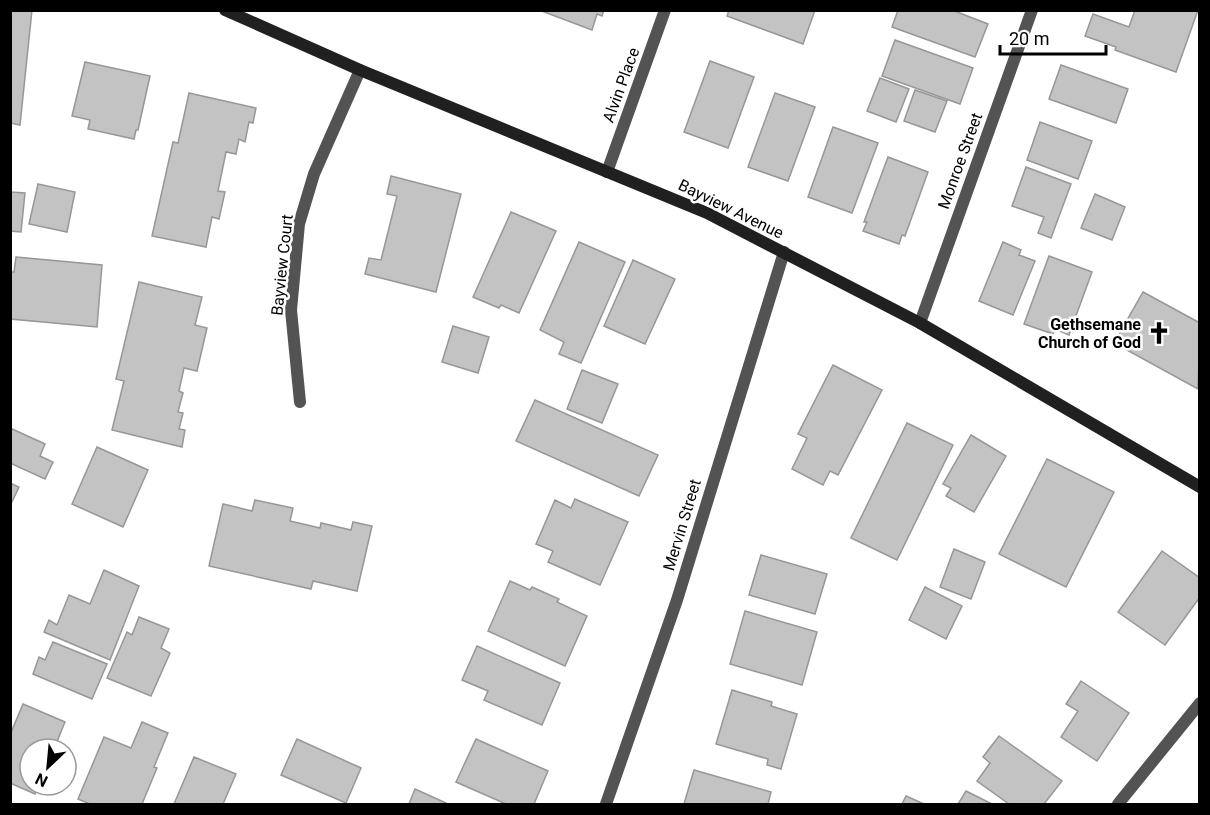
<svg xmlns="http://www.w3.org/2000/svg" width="1210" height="815" font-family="Roboto,sans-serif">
  <rect width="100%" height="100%" fill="#fff"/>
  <!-- building -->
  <g fill="#c3c3c3" stroke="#979797" stroke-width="1.5">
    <polygon points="10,10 32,10 20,125 10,123"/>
    <polygon points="539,10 604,10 602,16 597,14 592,30"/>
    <polygon points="729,10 815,10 803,44 727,16"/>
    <polygon points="898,10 952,10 988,24 975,57 892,27"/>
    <polygon points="1135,10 1198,10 1176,72 1115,50 1116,47 1085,36 1093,14 1129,27"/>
    <polygon points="895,40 973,68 960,104 882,76"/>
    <polygon points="710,61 754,77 728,148 684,132"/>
    <polygon points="85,62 150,76 138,130 136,130 134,139 88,129 90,120 72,116"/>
    <polygon points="1061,65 1128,89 1116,123 1049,99"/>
    <polygon points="880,78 909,89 896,122 867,111"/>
    <polygon points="915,90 947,101 935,132 904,121"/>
    <polygon points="189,93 256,108 253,123 249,122 245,142 239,139 236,154 226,152 218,191 225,192 219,219 212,217 206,247 152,236 173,142 178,143"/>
    <polygon points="775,93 815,107 788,181 748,167"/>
    <polygon points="1040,122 1092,141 1078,179 1027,160"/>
    <polygon points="833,127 878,143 852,213 808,197"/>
    <polygon points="888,157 928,172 905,236 902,235 899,244 863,231 867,222 864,222"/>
    <polygon points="1026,167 1071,184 1051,238 1038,233 1044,217 1012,206"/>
    <polygon points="391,176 461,194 436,292 365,274 369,258 381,260 397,196 387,194"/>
    <polygon points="38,184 75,192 67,232 29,224"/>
    <polygon points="10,192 25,193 21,232 10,231"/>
    <polygon points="1095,194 1125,207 1112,240 1081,228"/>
    <polygon points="511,212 556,231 519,313 501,305 499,308 473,297"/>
    <polygon points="579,242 625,262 581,363 559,354 564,342 540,330"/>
    <polygon points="1003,242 1021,250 1019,255 1035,261 1013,315 979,301"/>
    <polygon points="1049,256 1092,272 1069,335 1055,329 1053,334 1024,324"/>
    <polygon points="16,257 102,265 97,327 10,319 10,272 14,272"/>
    <polygon points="633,260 675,279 645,344 604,326"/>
    <polygon points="139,282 202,297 195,325 207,328 197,371 184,368 179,391 183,393 178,412 183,413 179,429 185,430 182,447 112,430 124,381 116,379"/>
    <polygon points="1143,292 1200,323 1198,389 1114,343"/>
    <polygon points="453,326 489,337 478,373 442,362"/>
    <polygon points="833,365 882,390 838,475 830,471 823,485 792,469 807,438 798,434"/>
    <polygon points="582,370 618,384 602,423 567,409"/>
    <polygon points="535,400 658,455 639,496 516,441"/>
    <polygon points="907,423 953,445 897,560 851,538"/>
    <polygon points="10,428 45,444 40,456 53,462 45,479 10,463"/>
    <polygon points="971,435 1006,456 974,512 946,496 951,488 943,484"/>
    <polygon points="97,447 148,470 123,527 72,504"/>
    <polygon points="1047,459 1114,492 1066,587 999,554"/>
    <polygon points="10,483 19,487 10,506"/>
    <polygon points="575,499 628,522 600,585 548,562 553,551 536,544 555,500 571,508"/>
    <polygon points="255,500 293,508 290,521 320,528 321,523 351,530 353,522 372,526 357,591 313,581 311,589 209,566 223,504 252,511"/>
    <polygon points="954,549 985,562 971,599 940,587"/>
    <polygon points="1162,551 1200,578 1200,597 1165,645 1118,612"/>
    <polygon points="761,555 827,574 815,614 749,595"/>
    <polygon points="104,570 139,586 110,660 44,632 49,620 57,625 69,595 90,604"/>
    <polygon points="510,581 530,590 532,587 559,599 557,602 587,616 565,666 488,631"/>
    <polygon points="925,587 962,606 946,639 909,620"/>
    <polygon points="745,611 817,632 802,685 730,664"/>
    <polygon points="139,617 169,629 161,648 170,653 151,696 107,678 127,632 132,635"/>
    <polygon points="53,642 107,664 92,699 33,674 39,657 45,660"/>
    <polygon points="477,646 560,683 542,725 484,700 488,691 462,680"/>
    <polygon points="1081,681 1129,713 1097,761 1061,737 1078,711 1066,704"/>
    <polygon points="732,690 772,702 771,706 797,714 781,769 767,765 768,759 716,744"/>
    <polygon points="23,704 65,722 54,749 30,749 30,785 39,785 35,794 10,783 10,735"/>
    <polygon points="142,722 168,733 154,767 157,768 142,804 90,804 78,799 104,737 131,748"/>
    <polygon points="999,736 1062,781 1044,804 1009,804 977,781 990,763 983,757"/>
    <polygon points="297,739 361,768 346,803 281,775"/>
    <polygon points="476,739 548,771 534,804 506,804 456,782"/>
    <polygon points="194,757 236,774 223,804 174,804"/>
    <polygon points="694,770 771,792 768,804 684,804"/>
    <polygon points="415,789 446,803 445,804 409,804"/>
    <polygon points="966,791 992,804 958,804"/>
    <polygon points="906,796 924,804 902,804"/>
  </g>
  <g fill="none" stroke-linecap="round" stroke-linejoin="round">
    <!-- street -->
    <g stroke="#535353" stroke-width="12">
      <polyline points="607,172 665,10"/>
      <polyline points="920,323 1032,10"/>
      <polyline points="300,402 291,310 299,224 314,174 360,70"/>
      <polyline points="606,804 677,600 784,252"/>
      <polyline points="1118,804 1200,703"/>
    </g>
    <!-- secondary -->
    <polyline stroke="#202020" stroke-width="12" points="225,10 360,70 707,213 920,323 1200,487"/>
  </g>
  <!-- icons -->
  <defs>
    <g id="church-bare" transform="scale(1.8)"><path d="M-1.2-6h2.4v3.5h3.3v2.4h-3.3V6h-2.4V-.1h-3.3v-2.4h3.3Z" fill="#000" stroke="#fff" stroke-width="2.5" paint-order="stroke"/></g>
  </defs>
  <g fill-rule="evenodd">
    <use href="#church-bare" x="1159" y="333"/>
  </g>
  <g text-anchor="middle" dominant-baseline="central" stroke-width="5" stroke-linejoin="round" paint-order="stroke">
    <!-- street labels -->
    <g font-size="16" fill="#000" stroke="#fff">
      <text transform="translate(621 85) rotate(-70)">Alvin Place</text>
      <text transform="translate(960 161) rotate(-70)">Monroe Street</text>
      <text transform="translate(731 209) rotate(26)">Bayview Avenue</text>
      <text transform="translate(282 265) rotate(-84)">Bayview Court</text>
      <text transform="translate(682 525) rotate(-73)">Mervin Street</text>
    </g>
    <!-- poi labels -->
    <g font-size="16" font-weight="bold" fill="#000" stroke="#fff" text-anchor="end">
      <text x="1141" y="324">Gethsemane<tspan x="1141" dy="18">Church of God</tspan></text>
    </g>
  </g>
  <!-- border -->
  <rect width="1210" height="815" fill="none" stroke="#000000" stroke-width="24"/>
  <!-- north arrow -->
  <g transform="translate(48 767) rotate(206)"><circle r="28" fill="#ffffff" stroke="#999999" stroke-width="1.5"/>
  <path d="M0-4.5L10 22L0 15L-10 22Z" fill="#000000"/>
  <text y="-9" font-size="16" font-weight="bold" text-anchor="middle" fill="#000000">N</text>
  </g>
  <!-- scale -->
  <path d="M1000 45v9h106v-9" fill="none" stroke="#000000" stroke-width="3"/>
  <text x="1009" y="45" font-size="18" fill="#000000" stroke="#ffffff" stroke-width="4.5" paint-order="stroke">20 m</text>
</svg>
